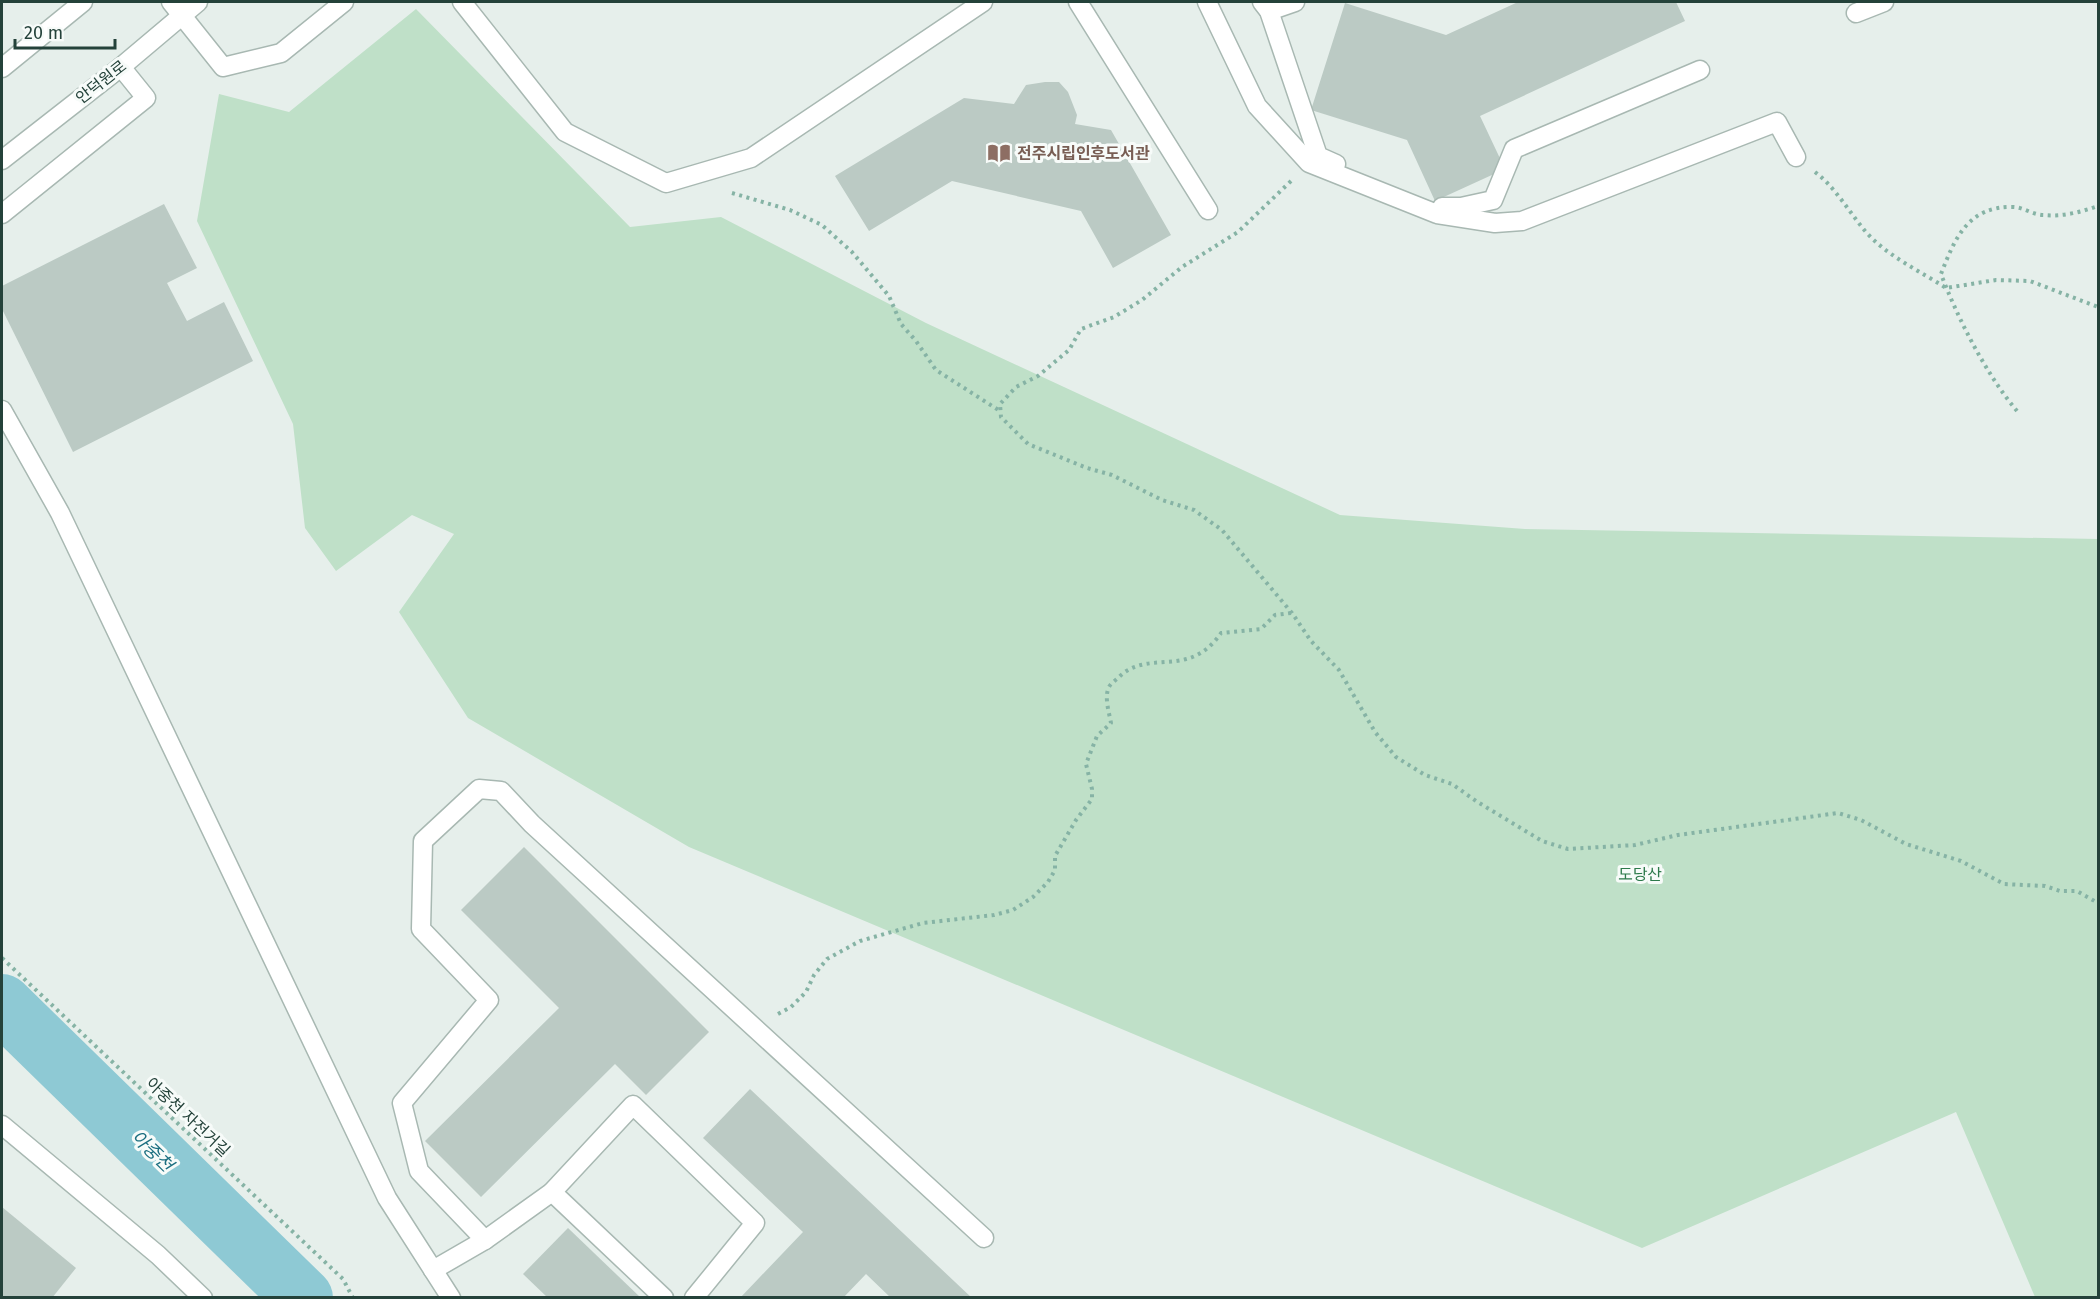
<svg xmlns="http://www.w3.org/2000/svg" width="2100" height="1299" font-family="'Fira Sans','Noto Sans KR',sans-serif">
  <rect width="100%" height="100%" fill="#e6efeb"/>
  <!-- green -->
  <polygon fill="#bfe0c8" points="416,9 630,227 721,217 926,323 1340,515 1525,529 2098,539 2098,1297 2035,1297 1956,1112 1642,1248 689,847 468,718 399,612 454,534 412,515 336,571 305,528 293,424 197,221 219,94 289,112"/>
  <g fill="none" stroke-linecap="round" stroke-linejoin="round">
    <!-- river -->
    <polyline stroke="#8ec9d4" stroke-width="60" points="2,1004 303,1298"/>
  </g>
  <!-- building -->
  <g fill="#bbcac4">
    <polygon points="1518,2 1676,2 1685,21 1480,116 1505,169 1435,201 1407,140 1311,110 1345,3 1446,35"/>
    <polygon points="1045,82 1059,82 1068,92 1077,115 1075,124 1111,130 1171,235 1113,268 1081,211 952,181 869,231 835,176 964,98 1014,104 1026,85"/>
    <polygon points="164,204 197,268 167,283 187,321 224,302 253,361 73,452 2,309 2,286"/>
    <polygon points="524,847 709,1032 646,1095 615,1064 481,1197 425,1141 559,1008 461,910"/>
    <polygon points="750,1089 972,1298 891,1298 866,1274 843,1298 740,1298 803,1232 703,1138"/>
    <polygon points="2,1207 76,1268 52,1298 2,1298"/>
    <polygon points="568,1228 641,1298 548,1298 523,1274"/>
  </g>
  <g fill="none" stroke-linecap="round" stroke-linejoin="round">
    <!-- minor casing -->
    <g stroke="#a8b8b2" stroke-width="21">
      <g id="minor">
        <polyline points="171,2 223,67 281,53 344,2"/>
        <polyline points="462,2 565,132 666,183 751,158 983,2"/>
        <polyline points="1078,2 1208,210"/>
        <polyline points="1207,2 1257,106 1309,163 1437,214 1495,223 1522,221 1777,122 1796,157"/>
        <polyline points="1262,2 1269,11 1318,156 1336,164"/>
        <polyline points="1269,11 1295,2"/>
        <polyline points="1856,13 1884,2"/>
        <polyline points="2,68 83,2"/>
        <polyline points="2,160 121,67 198,2"/>
        <polyline points="1442,207 1461,207 1493,200 1514,149 1700,70"/>
        <polyline points="2,214 146,98 121,67"/>
        <polyline points="2,410 60,513 387,1198 451,1298"/>
        <polyline points="2,1125 158,1255 203,1298"/>
        <polyline points="552,1192 664,1298"/>
        <polyline points="485,1240 419,1171 402,1103 489,1000 421,929 423,841 479,789 501,791 532,824 984,1238"/>
        <polyline points="433,1270 485,1240 552,1192 633,1105 755,1223 694,1298"/>
      </g>
    </g>
    <!-- path -->
    <g stroke="#86b3a5" stroke-width="4" stroke-dasharray="3 4.5" stroke-linecap="butt">
      <path d="M1815,172c21,16 34,40 51,60 21,24 54,39 80,56l50,-8 34,1 68,26"/>
      <polyline points="1291,181 1238,232 1182,267 1142,300 1114,317 1081,329 1069,350 1038,376 1016,387 1000,404 1001,417 1028,444 1087,468 1112,475 1162,500 1194,510 1222,530 1292,613 1311,641 1339,670 1375,732 1396,757 1425,775 1452,784 1476,801 1542,841 1568,849 1635,845 1678,835 1838,813 1861,820 1906,844 1961,861 2004,884 2045,886 2060,891 2077,891 2098,903"/>
      <polyline points="732,193 790,210 822,225 852,252 889,296 901,324 916,341 936,370 1000,411"/>
      <path d="M2017,411c-31,-37 -59,-92 -76,-137 14,-36 27,-68 72,-67 10,0 20,8 31,8 18,2 37,-3 54,-9"/>
      <polyline points="2,958 343,1279 353,1298"/>
      <path d="M778,1014l13,-7 15,-15 8,-17 13,-16 33,-18 63,-18 71,-8 19,-5 20,-13 15,-15 7,-12v-14l21,-36 16,-21v-10l-6,-25 11,-28 14,-13c-2,-11 -7,-26 -2,-36 2,-4 7,-7 10,-10 22,-22 53,-9 78,-22 10,-5 18,-13 24,-22l40,-4 14,-14 16,-2"/>
    </g>
    <!-- minor -->
    <use href="#minor" stroke="#fff" stroke-width="18"/>
  </g>
  <!-- icons -->
  <defs>
    <g id="library-bare" transform="scale(1.8)"><path d="M-6-4Q-3-5.5-.7-3.5V5Q-3 3-6 4ZM6-4Q3-5.5 .7-3.5V5Q3 3 6 4Z" fill="#8d6e63" stroke="#f7fbf9" stroke-width="2.5" paint-order="stroke"/></g>
  </defs>
  <g fill-rule="evenodd">
    <use href="#library-bare" x="999" y="153"/>
  </g>
  <g text-anchor="middle" dominant-baseline="central" stroke-width="6" stroke-linejoin="round" paint-order="stroke">
    <!-- street labels -->
    <g font-size="16" fill="#24423a" stroke="#f7fbf9">
      <text transform="translate(101 82) rotate(-38)">안덕원로</text>
      <text transform="translate(188 1117) rotate(43)">아중천 자전거길</text>
    </g>
    <!-- education labels -->
    <g font-size="16" font-weight="bold" fill="#785e54" stroke="#f7fbf9" text-anchor="start">
      <text x="1017" y="153">전주시립인후도서관</text>
    </g>
    <!-- park labels -->
    <g font-size="16" fill="#2d7a4b" stroke="#f7fbf9">
      <text x="1640" y="874">도당산</text>
    </g>
    <!-- water labels -->
    <g font-size="18" font-style="italic" fill="#1c6f80" stroke="#f7fbf9">
      <text transform="translate(152 1151) rotate(44)">아중천</text>
    </g>
  </g>
  <!-- border -->
  <rect width="2100" height="1299" fill="none" stroke="#24423a" stroke-width="6"/>
  <!-- scale -->
  <path d="M15 39v9h100v-9" fill="none" stroke="#24423a" stroke-width="3"/>
  <text x="24" y="39" font-size="18" fill="#24423a" stroke="#f7fbf9" stroke-width="4.5" paint-order="stroke">20 m</text>
</svg>
